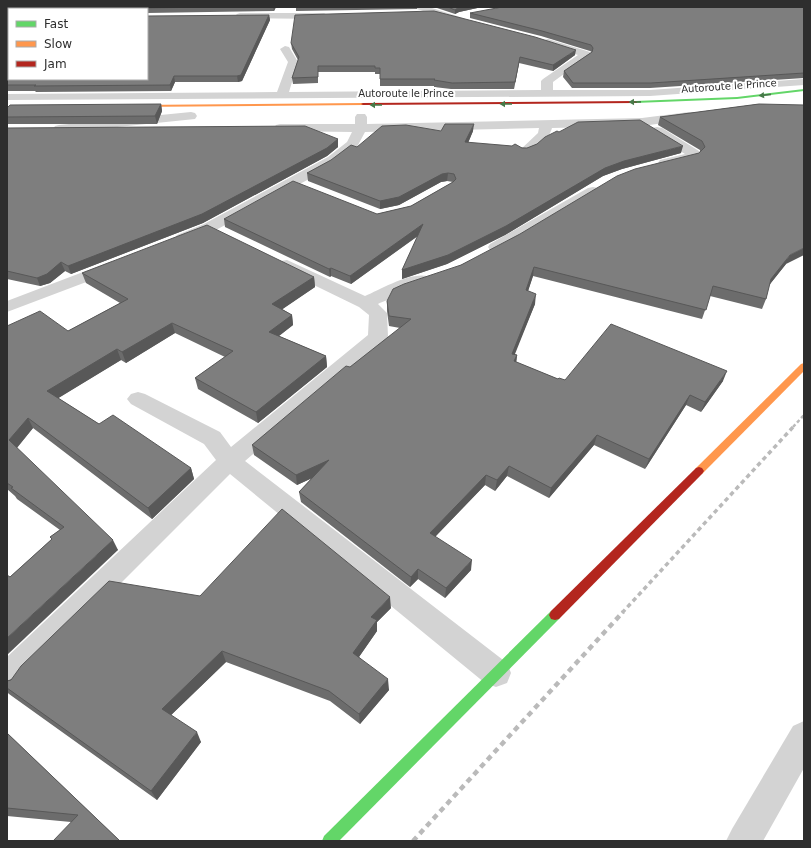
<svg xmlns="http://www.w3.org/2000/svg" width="811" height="848" font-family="'DejaVu Sans',sans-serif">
  <rect width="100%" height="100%" fill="#fff"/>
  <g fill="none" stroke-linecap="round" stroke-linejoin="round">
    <!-- street -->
    <g fill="#d3d3d3" fill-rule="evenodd">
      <polygon points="416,7 429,7 463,18 465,20 463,22 457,22 417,9"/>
      <polygon points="240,13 324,13 329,16 324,19 237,18 235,16 237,14"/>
      <polygon points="548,39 590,52 591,54 553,82 553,90 650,90 804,79 804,85 650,96 7,100 7,94 277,92 288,62 280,49 285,46 289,47 298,62 289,92 541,90 541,81 543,79 578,55 544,44 543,42 544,40"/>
      <polygon points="191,112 195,113 197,116 195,119 59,133 55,132 53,129 55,126 59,125"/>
      <path d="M689,112l4,1 2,3 -2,3 -51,7 -90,2c-3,11 -18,29 -31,26l-2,-3 19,-18 1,-5 -174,4 -8,15 -19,16 -122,67 -27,11 -6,2 -6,-2 -2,-3 2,-3 27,-11 124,-67 19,-15 5,-10 -76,-1 -2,-3 2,-3 4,-1h75v-7l2,-3h8l2,3v7l275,-6z"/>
      <polygon points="657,127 662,128 699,151 701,154 696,160 665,167 660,166 658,163 660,160 685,154 652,134 651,131 652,128"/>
      <polygon points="593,187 598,188 600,191 598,194 502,250 496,252 490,250 488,247 490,244 588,188"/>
      <path d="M287,260l78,36c16,-7 45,-24 62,-20l3,4c-3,4 -44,20 -52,24l9,9 1,24 -3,4 -140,120 262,202 4,10 -4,10 -11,4 -11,-4 -255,-209 -202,202 -10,13 -11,4 1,-37 208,-196 -12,-16 -73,-40 -4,-5 4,-5 7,-2 7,2 75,38 11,15 137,-112 1,-20 -10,-8 -78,-38 -2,-4 2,-4z"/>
      <polygon points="112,261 118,262 121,266 118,270 7,312 7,301"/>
      <polygon points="804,721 804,768 763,841 726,841 732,829 793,726"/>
    </g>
    <!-- fast -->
    <g fill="#63d668" fill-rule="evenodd">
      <polygon points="804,89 804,91 737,99 635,103 633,102 635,101 737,97"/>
      <polygon points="555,610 559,611 561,615 559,619 339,841 322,841 324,836 551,611"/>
    </g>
    <!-- slow -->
    <g fill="#ff974d" fill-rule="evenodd">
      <polygon points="363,103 365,103 365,105 132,107 130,106 132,105"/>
      <polygon points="804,363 804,371 702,474 696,474 694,471 696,468 801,364"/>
    </g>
    <!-- jam -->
    <g fill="#b3261e" fill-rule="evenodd">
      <polygon points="635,101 637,102 637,103 363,105 361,104 363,103"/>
      <polygon points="699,467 702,468 704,471 702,474 559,619 555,620 551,619 549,615 551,611 696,468"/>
    </g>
    <!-- rail-far2 -->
    <polyline stroke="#bababa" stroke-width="2.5" stroke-dasharray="3.5 2.5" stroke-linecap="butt" points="793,427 804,415"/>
    <!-- rail-far1 -->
    <polyline stroke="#bababa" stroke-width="3.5" stroke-dasharray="4.5 3.5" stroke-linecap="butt" points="622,613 794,426"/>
    <!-- rail -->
    <polyline stroke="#bababa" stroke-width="4.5" stroke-dasharray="5.5 4.5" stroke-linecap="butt" points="413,841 623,612"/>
  </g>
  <!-- wall -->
  <g fill="#6c6c6c">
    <polygon points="7,7 276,7 274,11 147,13 147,9 9,9 9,79 269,15 270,20 242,81 238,82 175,82 171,91 36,92 35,91 7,91 7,42 8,42 8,40 7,40"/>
    <polygon points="296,7 417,7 417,9 296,11"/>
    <polygon points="434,7 482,7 459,12 455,14"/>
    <polygon points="804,7 804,78 650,88 572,88 563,77 564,71 592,52 590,51 541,36 470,18 470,13"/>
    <polygon points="291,43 575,55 553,71 519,63 514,89 451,89 434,87 434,86 380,86 380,74 375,74 375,72 318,72 318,83 293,84 292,78 298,60 292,49"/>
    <polygon points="161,104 162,111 157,124 7,124 7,108"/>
    <polygon points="759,104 786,264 769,285 766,299 762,309 710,296 702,319 533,276 528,291 535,304 514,354 517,355 516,362 558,379 565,380 723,381 701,412 686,405 645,469 594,445 549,498 507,476 495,491 485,485 435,537 471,570 445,598 418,579 410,587 301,502 299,492 312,478 297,485 254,455 252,445 400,328 389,326 387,311 387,301 461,265 699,153 700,151 700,150 658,125 660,117"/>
    <polygon points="7,128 338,139 338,147 327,156 203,223 71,274 65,271 50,283 40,286 7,279"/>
    <polygon points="441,131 473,131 468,143 527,148 537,144 559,132 681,153 622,169 603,176 505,235 447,264 402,279 402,270 418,236 351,284 331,276 330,277 225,227 224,219 377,214 411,206 453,182 447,181 441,182 399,205 380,209 308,181 307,173 357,147"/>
    <polygon points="82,273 314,277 315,287 282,309 292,315 293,325 279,336 326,356 327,367 258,423 198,389 195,378 225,357 175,333 126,363 121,360 58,398 99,424 191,468 194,479 152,519 33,428 17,448 118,550 10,577 52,539 50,537 60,530 17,499 15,496 7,489 7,326 68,331 120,303 86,283"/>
    <polygon points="200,596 391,608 377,622 377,631 359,657 389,690 360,724 330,701 226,662 171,715 201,742 157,800 9,694 7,692 7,681"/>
    <polygon points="7,733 120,841 71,822 7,816"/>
  </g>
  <!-- shaded-wall -->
  <g fill="#585858">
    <polygon points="273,7 276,7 274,11"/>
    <polygon points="459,7 482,7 459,12 455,14 455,10"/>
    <polygon points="269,15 270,20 242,81 238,82 237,76"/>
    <polygon points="576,50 575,55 553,71 553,65"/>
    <polygon points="520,57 519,63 514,89 515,82"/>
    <polygon points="174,76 175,82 171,91 170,85"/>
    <polygon points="161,104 162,111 157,124 155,116"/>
    <polygon points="474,124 473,131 465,150 465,142"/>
    <polygon points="338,139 338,147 327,156 203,223 71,274 68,266"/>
    <polygon points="683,146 681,153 622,169 603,176 505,235 447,264 402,279 402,270 605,168 624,161"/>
    <polygon points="448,173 447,181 441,182 399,205 380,209 380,201 442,174"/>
    <polygon points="423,224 423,232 351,284 350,276"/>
    <polygon points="804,248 804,255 786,264 767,288 771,279 790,255"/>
    <polygon points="61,262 65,271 50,283 40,286 37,278"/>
    <polygon points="534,267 533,276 525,300 526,290"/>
    <polygon points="331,268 331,276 330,277 329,269"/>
    <polygon points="314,277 315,287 274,315 272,304"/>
    <polygon points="536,294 535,304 511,364 512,354"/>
    <polygon points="292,315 293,325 271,342 269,332"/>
    <polygon points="172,323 175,333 126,363 122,352"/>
    <polygon points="117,349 121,360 52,402 47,391"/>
    <polygon points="517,355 516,365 514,361"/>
    <polygon points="326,356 327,367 258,423 256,412"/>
    <polygon points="727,371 723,381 701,412 705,402"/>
    <polygon points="690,395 686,405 645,469 649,459"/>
    <polygon points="28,418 33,428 14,451 9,440"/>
    <polygon points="597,435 594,445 549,498 551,488"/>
    <polygon points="329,460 330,470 297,485 296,475"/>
    <polygon points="509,466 507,476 495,491 497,480"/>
    <polygon points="191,468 194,479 152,519 148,508"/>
    <polygon points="486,475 485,485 429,543 430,533"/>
    <polygon points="113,540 118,550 7,655 7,638"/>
    <polygon points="472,560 471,570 445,598 446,588"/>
    <polygon points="418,569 418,579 410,587 411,577"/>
    <polygon points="390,597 391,608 377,622 377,631 354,664 353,653 371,617"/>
    <polygon points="222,651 226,662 167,719 162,709"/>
    <polygon points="388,679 389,690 360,724 359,714"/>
    <polygon points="197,732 201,742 157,800 151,791"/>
  </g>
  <!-- building -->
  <g fill="#7e7e7e" stroke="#585858">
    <polygon points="7,7 212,7 145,8 145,9 9,9 9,79 147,79 147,16 269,15 241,75 237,76 174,76 170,85 34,86 36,85 7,85 7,42 8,42 8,34 7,34"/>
    <polygon points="448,7 459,7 455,10"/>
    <polygon points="502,7 804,7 804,73 651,83 573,83 564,71 592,52 593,48 591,45 542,31 470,13"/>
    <polygon points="434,11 535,37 576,50 553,65 520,57 515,82 452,83 434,80 435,79 380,79 380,68 375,68 375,66 318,66 318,77 292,78 299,57 291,43 295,15"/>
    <polygon points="161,104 155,116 7,117 7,108 10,105"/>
    <polygon points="759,104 804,105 804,248 790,255 771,279 766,299 713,286 706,310 534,267 526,290 536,294 512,354 517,355 514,361 558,379 559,378 565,380 611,324 727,371 705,402 690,395 649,459 597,435 551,488 509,466 497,480 486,475 430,533 472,560 446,588 418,569 411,577 299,492 329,460 296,475 252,445 346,366 350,367 411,319 389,316 387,301 393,289 404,284 461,265 520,234 617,176 635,169 699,153 705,147 702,141 660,117"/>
    <polygon points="640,120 683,146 624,161 605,168 506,226 448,255 402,270 423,224 350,276 331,268 329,269 224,219 293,181 377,214 411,206 453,182 456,179 454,174 448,173 442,174 399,197 380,201 307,173 331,160 351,145 357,147 382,126 406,125 441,131 445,124 474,124 465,142 512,146 515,144 522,148 527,148 537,144 545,137 557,131 559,132 578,122"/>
    <polygon points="305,126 338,139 327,148 202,214 68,266 61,262 47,274 37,278 7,271 7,128"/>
    <polygon points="207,225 314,277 272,304 292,315 269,332 326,356 256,412 195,378 233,351 172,323 122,352 117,349 47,391 99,424 113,415 191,468 148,508 28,418 9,440 113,540 7,638 7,575 10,577 52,539 50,537 64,527 11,488 13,487 7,483 7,326 40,311 68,331 128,299 82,273"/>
    <polygon points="282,509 390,597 371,617 377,620 353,653 388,679 359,714 329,691 222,651 162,709 197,732 151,791 7,688 7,681 11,680 21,666 109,581 200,596"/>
    <polygon points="7,733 120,841 53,841 78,815 7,808"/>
  </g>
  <!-- one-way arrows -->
  <defs><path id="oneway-solid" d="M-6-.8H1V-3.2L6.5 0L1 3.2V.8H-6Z"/></defs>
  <g fill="#467a48">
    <use href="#oneway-solid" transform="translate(765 95) rotate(174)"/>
    <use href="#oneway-solid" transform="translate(635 102) rotate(179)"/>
    <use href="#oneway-solid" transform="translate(506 104) rotate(180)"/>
    <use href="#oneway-solid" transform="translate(376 105) rotate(180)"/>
  </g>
  <g text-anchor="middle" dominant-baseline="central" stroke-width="4" stroke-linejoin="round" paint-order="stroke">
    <!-- far-street labels -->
    <g font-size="10" fill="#2e2e2e" stroke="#fff">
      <text transform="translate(729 86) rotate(-4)">Autoroute le Prince</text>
      <text x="406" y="93">Autoroute le Prince</text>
    </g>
  </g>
  <!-- border -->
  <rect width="811" height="848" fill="none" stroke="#2e2e2e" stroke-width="16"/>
  <!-- legend -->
  <rect x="8" y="8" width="140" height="72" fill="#ffffff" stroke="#ababab"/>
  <rect x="16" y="21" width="20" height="6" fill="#63d668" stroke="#ababab"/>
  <text x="44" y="28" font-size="12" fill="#2e2e2e">Fast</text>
  <rect x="16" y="41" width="20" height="6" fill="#ff974d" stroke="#ababab"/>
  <text x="44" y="48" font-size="12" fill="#2e2e2e">Slow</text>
  <rect x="16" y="61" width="20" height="6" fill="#b3261e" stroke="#ababab"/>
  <text x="44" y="68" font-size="12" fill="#2e2e2e">Jam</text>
</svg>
